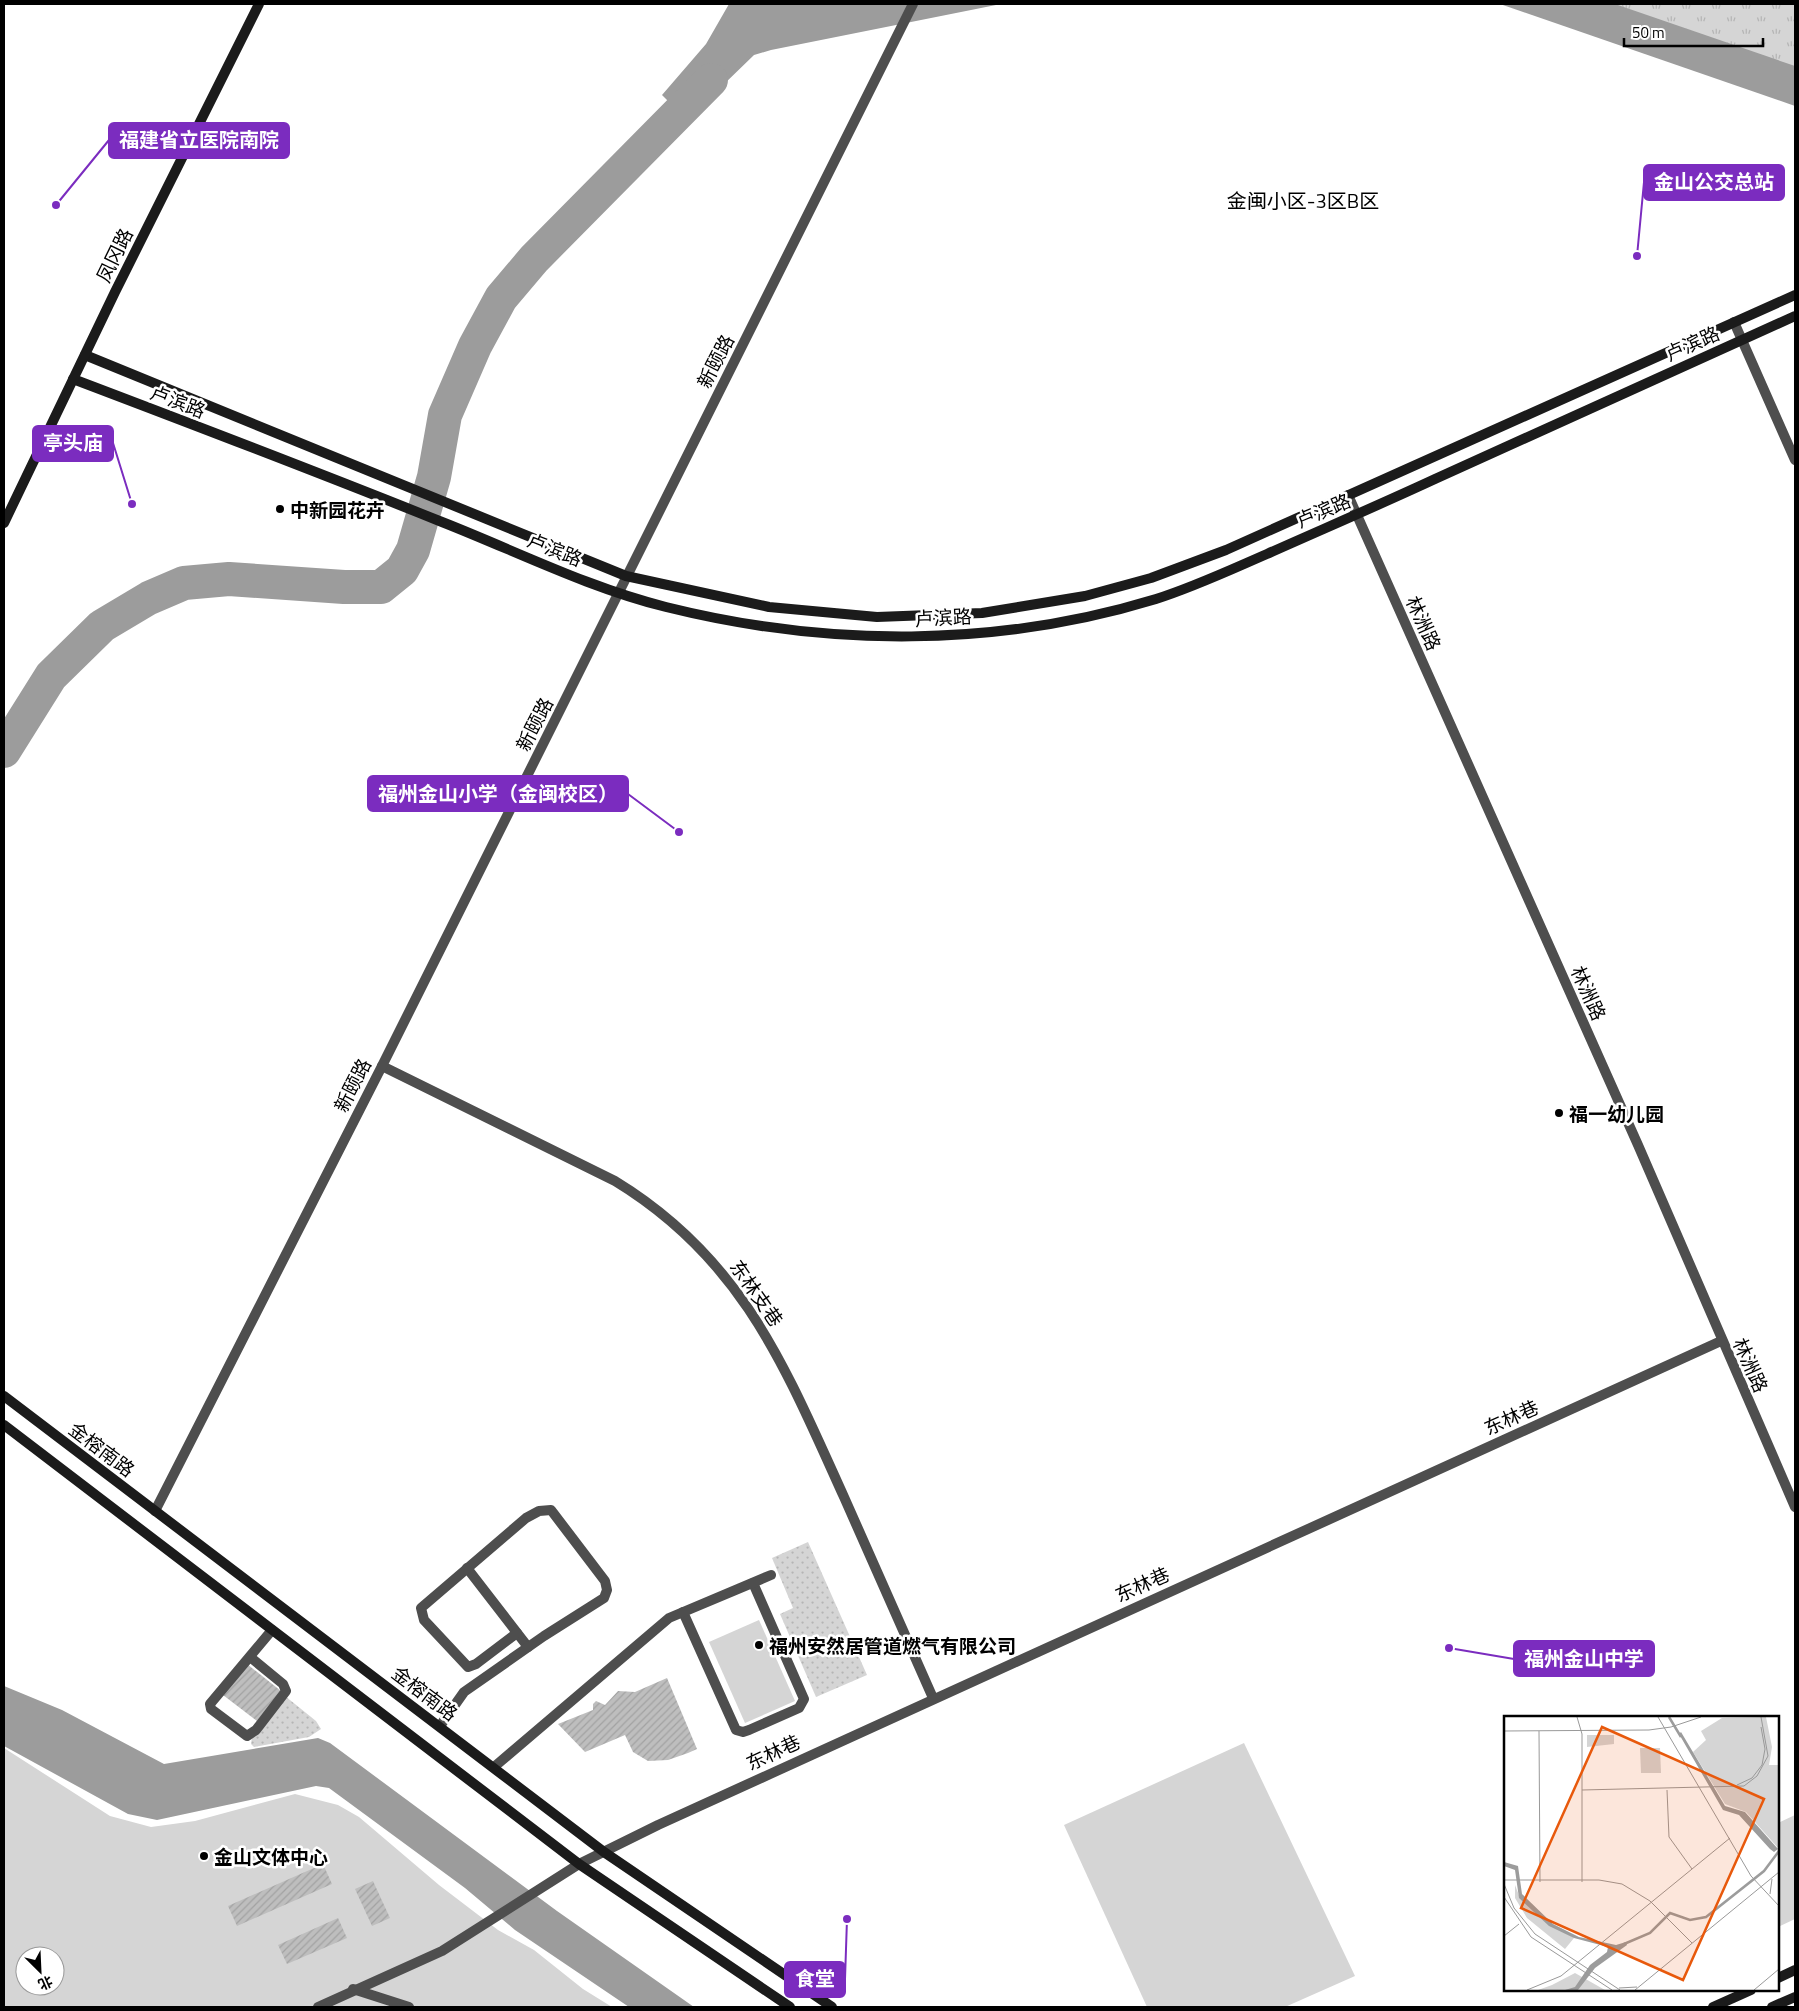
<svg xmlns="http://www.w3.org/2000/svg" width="1799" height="2011" font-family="'Titillium Web','Noto Sans SC',sans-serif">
  <defs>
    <pattern id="grass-dots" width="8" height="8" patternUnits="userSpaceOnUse" patternTransform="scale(1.25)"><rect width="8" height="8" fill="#d5d5d5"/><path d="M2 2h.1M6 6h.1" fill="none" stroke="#b5b5b5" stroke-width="1.8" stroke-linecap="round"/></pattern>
    <pattern id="park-tufts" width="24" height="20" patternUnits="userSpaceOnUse" patternTransform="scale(1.25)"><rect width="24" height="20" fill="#d5d5d5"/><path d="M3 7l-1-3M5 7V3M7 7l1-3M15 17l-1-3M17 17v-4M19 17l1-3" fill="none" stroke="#b5b5b5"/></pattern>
    <pattern id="building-hatch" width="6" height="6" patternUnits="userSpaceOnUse" patternTransform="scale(1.25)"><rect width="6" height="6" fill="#bebebe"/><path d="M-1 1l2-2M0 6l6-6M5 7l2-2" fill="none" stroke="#a2a2a2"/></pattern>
  </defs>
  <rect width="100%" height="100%" fill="#fff"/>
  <!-- grass -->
  <g fill="url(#grass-dots)">
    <polygon points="808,1542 867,1675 816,1697 780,1614 793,1608 772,1558"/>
    <polygon points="285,1696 316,1721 321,1729 309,1737 254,1747 251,1744 252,1737"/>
  </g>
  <!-- park -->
  <polygon fill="url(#park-tufts)" points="1592,4 1795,4 1795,71"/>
  <!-- pitch -->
  <g fill="#d5d5d5" fill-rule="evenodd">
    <polygon points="759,1620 795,1701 745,1723 709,1642"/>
    <polygon points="1244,1743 1355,1976 1285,2007 1147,2007 1064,1825"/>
    <path d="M4,1748l106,68 41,11 44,-6 100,-27 43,11 21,12 80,68 59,45 36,20 49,39 29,18h-608zM25,1956h30v30h-30z"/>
    <polygon points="1795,1815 1795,1919 1778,1927 1778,1823"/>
  </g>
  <!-- water -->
  <g fill="#9c9c9c">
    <polygon points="729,4 1001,4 771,50 754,55 687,120 662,95 706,44"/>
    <polygon points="1500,4 1615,4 1795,66 1795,106"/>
    <polygon points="4,1686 62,1710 164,1764 318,1738 330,1743 557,1911 694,2007 629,2007 515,1930 465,1888 329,1788 316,1786 157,1820 128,1814 4,1746"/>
  </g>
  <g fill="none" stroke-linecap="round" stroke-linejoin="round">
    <!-- river -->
    <polyline stroke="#9c9c9c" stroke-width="34" points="4,751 51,676 102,626 149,598 184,583 229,579 344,587 381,587 402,570 413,550 434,477 445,415 475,346 501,298 534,259 711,80"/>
  </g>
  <!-- building -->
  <g fill="url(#building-hatch)">
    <polygon points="247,1664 281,1691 257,1721 223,1695"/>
    <polygon points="667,1678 697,1749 688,1753 668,1760 648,1761 633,1752 625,1735 585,1752 558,1724 593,1710 593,1704 596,1701 605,1705 618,1691 635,1692"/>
    <polygon points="323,1864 332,1884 237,1926 228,1906"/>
    <polygon points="373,1881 390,1918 372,1926 355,1889"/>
    <polygon points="338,1918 347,1938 287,1964 278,1945"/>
  </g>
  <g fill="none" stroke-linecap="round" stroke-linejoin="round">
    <!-- service -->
    <g stroke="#4e4e4e" stroke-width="10">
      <polyline points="467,1568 528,1647"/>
      <polyline points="683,1612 736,1730 743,1732 749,1730 799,1708 804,1699 753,1583"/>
      <polyline points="250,1657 283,1684 286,1691 256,1730 247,1736 211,1709 210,1704 272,1630"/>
      <polyline points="440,1726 464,1692 544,1636 604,1598 607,1590 605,1581 551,1510 539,1511 526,1518 421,1608 424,1620 468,1667 476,1664 517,1633"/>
      <polyline points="494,1767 669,1618 771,1575"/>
      <polyline points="353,1989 409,2007"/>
    </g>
    <!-- tertiary -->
    <g stroke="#4e4e4e" stroke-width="10">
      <polyline points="1734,322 1795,460"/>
      <polyline points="1348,495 1638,1145 1795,1507"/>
      <path d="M382,1066l233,115c128,78 170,186 229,316 30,67 60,134 89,201"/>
      <polyline points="155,1511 382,1066 913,4"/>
      <polyline points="318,2007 442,1951 579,1864 658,1825 1721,1341"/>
    </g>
    <!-- secondary -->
    <g stroke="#1b1b1b" stroke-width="10">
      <polyline points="85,355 626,576 769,607 877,617 982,613 1085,596 1151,578 1226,550 1795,295"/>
      <path d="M73,379c124,47 247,94 369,143 74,29 147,66 224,85 161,40 330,41 490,-8 38,-12 74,-29 111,-45 56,-25 112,-49 168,-75 120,-55 240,-109 360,-163"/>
      <polyline points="4,523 115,292 259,4"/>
      <polyline points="4,1396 604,1852 832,2007"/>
      <polyline points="4,1425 579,1864 790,2007"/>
      <polyline points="1778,1978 1795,1970"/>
      <polyline points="1713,2007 1751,1990"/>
      <polyline points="1772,2007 1795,1997"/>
    </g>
  </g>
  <!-- markers -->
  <g fill="#000" stroke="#fff" stroke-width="2">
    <circle cx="280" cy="509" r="5"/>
    <circle cx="1559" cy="1113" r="5"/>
    <circle cx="759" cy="1645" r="5"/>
    <circle cx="204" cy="1856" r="5"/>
  </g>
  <g text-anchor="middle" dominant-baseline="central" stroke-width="5" stroke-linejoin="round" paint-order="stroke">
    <!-- street labels -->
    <g font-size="19" fill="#000" stroke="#fff">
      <text transform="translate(114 255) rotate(-64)">凤冈路</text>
      <text transform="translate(1692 343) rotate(-24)">卢滨路</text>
      <text transform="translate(715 361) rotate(-63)">新颐路</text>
      <text transform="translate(178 401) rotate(21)">卢滨路</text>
      <text transform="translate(1323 510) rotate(-23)">卢滨路</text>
      <text transform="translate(555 549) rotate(22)">卢滨路</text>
      <text transform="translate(943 617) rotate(-3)">卢滨路</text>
      <text transform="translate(1424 623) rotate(66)">林洲路</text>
      <text transform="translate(534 724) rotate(-63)">新颐路</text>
      <text transform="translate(1589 993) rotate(66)">林洲路</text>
      <text transform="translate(352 1085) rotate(-63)">新颐路</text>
      <text transform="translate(757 1293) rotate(55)">东林支巷</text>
      <text transform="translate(1751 1365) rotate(66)">林洲路</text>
      <text transform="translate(1511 1417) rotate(-24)">东林巷</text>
      <text transform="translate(102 1449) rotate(37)">金榕南路</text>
      <text transform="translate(1142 1584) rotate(-24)">东林巷</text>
      <text transform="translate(425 1693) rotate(37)">金榕南路</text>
      <text transform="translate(773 1752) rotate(-25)">东林巷</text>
    </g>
    <!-- poi labels -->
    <g font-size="19" font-weight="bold" fill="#000" stroke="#fff" text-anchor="start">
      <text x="290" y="509">中新园花卉</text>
      <text x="1569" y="1113">福一幼儿园</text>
      <text x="769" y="1645">福州安然居管道燃气有限公司</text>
      <text x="214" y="1856">金山文体中心</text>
    </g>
    <!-- neighbourhood labels -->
    <g font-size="20" fill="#000" stroke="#fff">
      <text x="1303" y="200">金闽小区-3区B区</text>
    </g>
  </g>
  <!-- overview -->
  <g transform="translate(1504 1716)">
    <rect width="275" height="275" fill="#fff"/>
    <path d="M11,169l5,13 20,18 34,22 -9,11 -38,-31 -12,-20zM71,257l30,17h-67l14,-5z" fill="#d5d5d5"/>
    <path d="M262,1l6,30 -3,18h10v84l-33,-37 -21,-8 -32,-52 13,-12 -5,-9 21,-13zM83,19h27v9l-27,3zM136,32h20l1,25h-20z" fill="#d5d5d5"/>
    <path d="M177,16l44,74 20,6 33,37 -4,3 -4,-3 -31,-34 -16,-5 -44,-76zM0,146l14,4 4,28 31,30 26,13 37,8 10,-3 1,3 -32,23 -17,22h-13l10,-3 15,-22 17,-13 1,-5 -34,-9 -25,-12 -30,-28 -4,-28 -11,-4z" fill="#9c9c9c"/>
    <path fill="none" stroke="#9c9c9c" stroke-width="2.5" d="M165,1l12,20M120,228l26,-11 20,-20 20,7 16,-3 58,-46 15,-20"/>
    <path fill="none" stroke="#999" stroke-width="1" d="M73,1l5,17v148M154,1l93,159 28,30M0,15l145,-1 22,-3 30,-10M35,15l1,151M233,69l15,-7 10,-13 3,-16 -4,-22M78,74l162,-4 13,-10 11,-20 -7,-39M163,74l2,47 23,32M0,164h95l23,4 28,17 42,42M0,168l10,24 21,26 85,56M266,178l2,-15M0,181l27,40 81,53M0,220l15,-12M115,272l18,-1M23,274l34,-14 169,-138M131,274l144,-118M250,274l25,-21"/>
    <path fill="#e8590c" fill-opacity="0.15" stroke="#e8590c" stroke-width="2.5" d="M98,11l162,72 -81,181 -162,-72z"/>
    <rect width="275" height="275" fill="none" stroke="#000" stroke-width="2.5"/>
  </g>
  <!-- callouts -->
  <path fill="none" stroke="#7b2cbf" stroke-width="2" d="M56 205L109 140M1637 256L1644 182M132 504L113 443M679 832L628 794M1449 1648L1514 1659M847 1919L845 1979"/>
  <g fill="#7b2cbf" stroke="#fff" stroke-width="2">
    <circle cx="56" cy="205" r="5"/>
    <circle cx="1637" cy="256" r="5"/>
    <circle cx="132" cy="504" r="5"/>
    <circle cx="679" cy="832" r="5"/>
    <circle cx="1449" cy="1648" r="5"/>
    <circle cx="847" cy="1919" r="5"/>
  </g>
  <g fill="#7b2cbf" stroke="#7b2cbf" stroke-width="2">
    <rect x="109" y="123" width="180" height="35" rx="5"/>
    <rect x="1644" y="165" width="140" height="35" rx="5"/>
    <rect x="33" y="426" width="80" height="35" rx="5"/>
    <rect x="368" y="776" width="260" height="35" rx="5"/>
    <rect x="1514" y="1641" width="140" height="35" rx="5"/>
    <rect x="785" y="1962" width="60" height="35" rx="5"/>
  </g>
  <g font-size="20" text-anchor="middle" font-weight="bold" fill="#fff">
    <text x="199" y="147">福建省立医院南院</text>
    <text x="1714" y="189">金山公交总站</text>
    <text x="73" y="450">亭头庙</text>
    <text x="498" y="801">福州金山小学（金闽校区）</text>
    <text x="1584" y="1666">福州金山中学</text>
    <text x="815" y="1986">食堂</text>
  </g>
  <!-- border -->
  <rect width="1799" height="2011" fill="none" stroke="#000000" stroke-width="10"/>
  <!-- north arrow -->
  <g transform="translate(40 1971) rotate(156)"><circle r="24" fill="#ffffff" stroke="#999999"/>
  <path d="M0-4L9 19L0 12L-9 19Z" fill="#000000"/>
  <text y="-8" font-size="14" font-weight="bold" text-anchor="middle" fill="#000000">北</text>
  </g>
  <!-- scale -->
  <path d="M1624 38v8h139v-8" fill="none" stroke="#000000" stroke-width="2.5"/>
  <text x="1632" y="38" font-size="15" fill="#000000" stroke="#ffffff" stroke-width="4" paint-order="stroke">50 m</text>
</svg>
